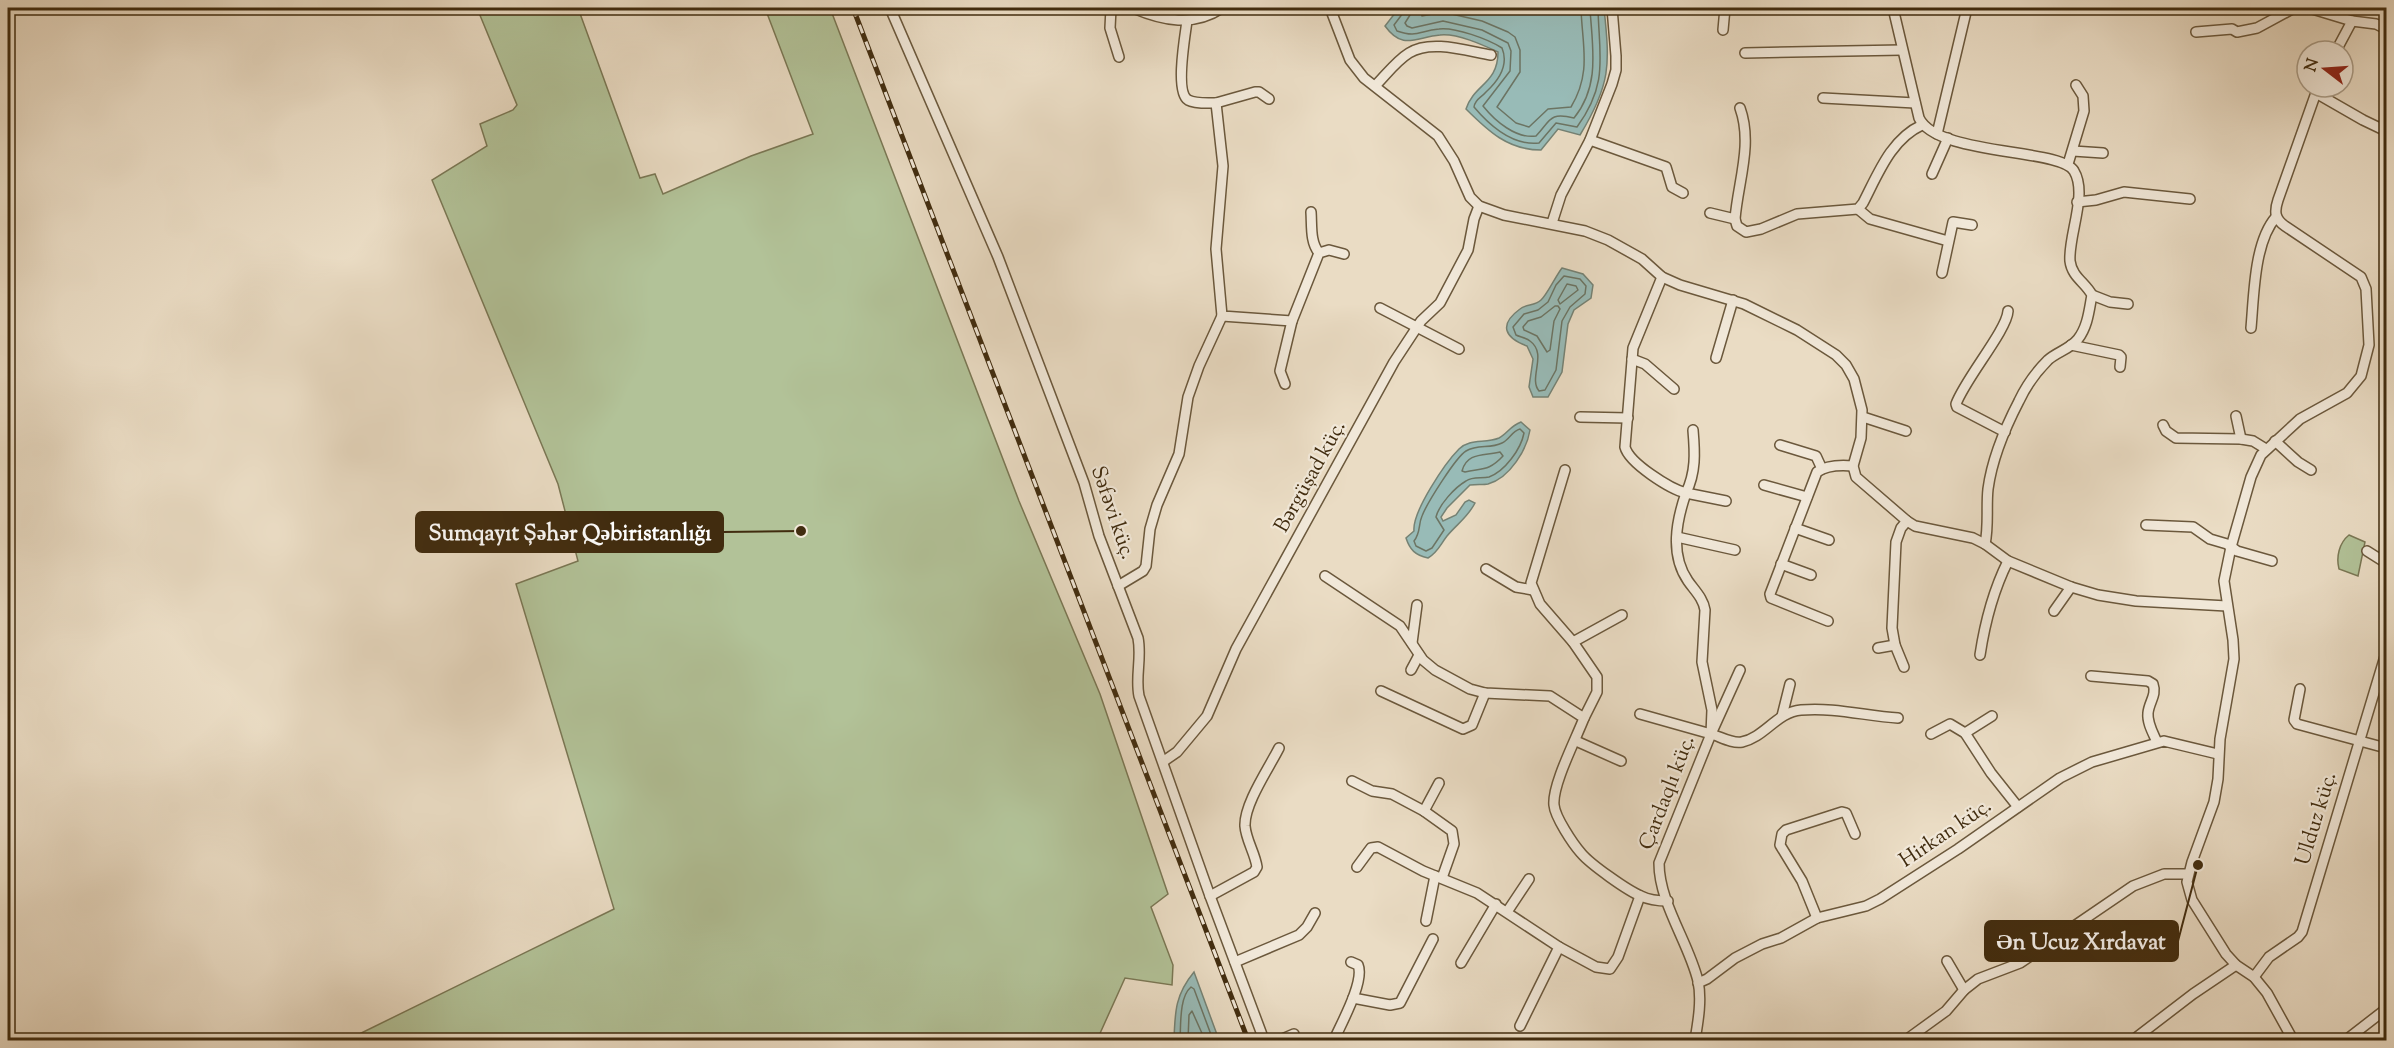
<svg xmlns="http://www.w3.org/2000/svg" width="2394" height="1048" font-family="'Sorts Mill Goudy',serif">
  <rect width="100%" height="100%" fill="#eadcc4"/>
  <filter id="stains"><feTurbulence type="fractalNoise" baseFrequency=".00333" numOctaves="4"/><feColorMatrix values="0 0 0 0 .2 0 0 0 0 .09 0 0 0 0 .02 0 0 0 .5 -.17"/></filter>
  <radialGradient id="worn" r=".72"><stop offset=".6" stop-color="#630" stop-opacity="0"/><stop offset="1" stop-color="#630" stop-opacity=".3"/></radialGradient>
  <!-- green -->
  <g fill="#b2c298" stroke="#7a7754" stroke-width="1.5">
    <polygon points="477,8 578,8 640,178 655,174 663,194 751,156 813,134 765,8 830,8 1019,501 1100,694 1168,894 1151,907 1173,965 1172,985 1125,978 1097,1040 347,1040 614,909 516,584 578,561 558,484 432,180 487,146 480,124 513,110 517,105"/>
    <path d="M2349,535l16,7 -7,34 -19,-7c-3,-12 0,-26 10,-34z"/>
  </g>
  <!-- water -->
  <g fill="#98bbb7" stroke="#758274" stroke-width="1.5">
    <path d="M1399,8h205c6,57 7,76 -24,127l-22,-6 -17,21c-33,0 -53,-19 -75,-41 8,-25 32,-25 32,-57 -15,-7 -41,-19 -58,-17 -24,2 -37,16 -55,-9z"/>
    <path d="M1562,268l21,6 10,11 -2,13 -17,12 -6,14 -6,48 -14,25h-15l-4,-10 4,-28 -6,-13c-22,-8 -29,-21 -7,-37 6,-5 15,-3 21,-9 6,-5 14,-23 21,-32z"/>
    <path d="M1521,422l9,8c-3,19 -20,48 -42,54 -5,1 -12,0 -18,1l-23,23 -6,9 2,4 13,-6 9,-13 4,-2 6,3c-7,14 -18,21 -28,33 -7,9 -9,16 -19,22 -13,-3 -18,-8 -22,-20l8,-7c-2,-19 31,-68 45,-82 11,-11 26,-5 40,-11 8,-4 11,-12 22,-16z"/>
    <path d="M1194,972l25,68h-45c1,-28 1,-45 20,-68z"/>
  </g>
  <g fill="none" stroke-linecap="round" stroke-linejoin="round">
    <!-- shore -->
    <g stroke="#6c7463" stroke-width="1.5">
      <path d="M1403,8v5l-9,12 3,6c20,7 22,0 42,-2 16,-2 49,10 63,19 7,17 -4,33 -16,44 -5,6 -11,7 -12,15 16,19 38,39 65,36l17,-20 21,4c32,-44 22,-71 21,-119"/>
      <path d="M1411,8l-1,7 -5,8 2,3 5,2 31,-7 39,9 26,13 3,8 -1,20 -27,35c12,15 33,33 53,30 15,-16 13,-24 38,-18 27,-33 18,-72 16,-110"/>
      <path d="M1420,8l2,8 21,-4 39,9 26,11 7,5 5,13v22l-23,35 19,16 13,4 19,-18 23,-2c21,-35 11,-62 10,-99"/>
      <path d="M1564,276l16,3 6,7 -1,8 -15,13 -8,14 -6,49 -11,20 -6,1c-11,-13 9,-37 -9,-50 -3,-3 -10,-4 -14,-6l-3,-8 11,-13 14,-4 10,-8 8,-17z"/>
      <polygon points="1567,284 1576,286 1578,290 1560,304 1558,300"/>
      <polygon points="1555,306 1558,306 1560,309 1554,321 1550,350 1547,352 1537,336 1524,330 1523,327 1528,321 1541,317"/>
      <path d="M1520,429l4,4c-3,16 -19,38 -35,44 -7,2 -16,-1 -23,4 -12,7 -27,24 -30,36l8,13 -12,18 -6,3 -10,-5 -2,-5c7,-9 4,-16 8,-25 5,-13 34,-59 44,-65 12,-7 24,-2 36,-8 7,-3 10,-12 18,-14z"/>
      <path d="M1500,452l3,4c-14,15 -20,12 -38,16l-3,-1c5,-19 22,-15 38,-19z"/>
      <path d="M1180,1040c1,-15 -1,-43 11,-53l3,2 19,51"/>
      <polyline points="1188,1040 1189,1015 1192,1011 1205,1040"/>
    </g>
    <!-- street casing -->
    <g stroke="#6b583c" stroke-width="12">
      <g id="street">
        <path d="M890,8l108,249 86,226 15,53 39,102c4,20 -3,39 1,58l71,200 54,144"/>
        <polyline points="1111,8 1110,28 1119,57"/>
        <path d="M1133,8c31,13 60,19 89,0"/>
        <polyline points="1330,8 1350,60 1364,78 1438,136 1454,161 1470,197 1479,206 1504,215 1585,231 1608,240 1642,259 1662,277 1680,285 1744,304 1797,330 1836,355 1846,365 1854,379 1862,410 1861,438 1853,466 1856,477 1907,521 1915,526 1973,538 1985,544 2008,561 2071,587 2098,595 2136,601 2227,606"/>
        <path d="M1893,8l26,110c18,38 142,30 155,53 14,23 -6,65 -4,90 2,16 15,21 22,34 -3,15 -4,31 -14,44 -8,10 -21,13 -30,21 -12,12 -22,26 -29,41 -14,27 -27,58 -31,88 -2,18 1,36 -3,55"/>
        <polyline points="2309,8 2352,21 2376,24 2386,29"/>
        <path d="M1187,21c-2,15 -12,71 1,79 7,4 20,3 28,3l7,63 -7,83 6,67 70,5 27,-68 10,-3 15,4"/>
        <polyline points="1723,30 1725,8"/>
        <polyline points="2196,32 2232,29 2237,32 2257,28 2294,8"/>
        <polyline points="2336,51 2352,21"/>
        <polyline points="1745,53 1902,50"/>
        <path d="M1375,86c11,-11 21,-25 34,-33 22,-14 58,-2 82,2"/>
        <polyline points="2316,93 2363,120 2386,131"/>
        <polyline points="1823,98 1915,103"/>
        <polyline points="1216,103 1255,92 1259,92 1269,99"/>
        <path d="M1740,108c13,36 -2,74 -5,111l2,7 9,6 15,-3 36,-15 61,-5 5,-6c15,-29 28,-64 59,-78"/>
        <polyline points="1937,134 1967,8"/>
        <polyline points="1590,140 1666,167 1672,187 1683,193"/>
        <polyline points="2073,151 2103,153"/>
        <polyline points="2068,164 2084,111 2083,96 2076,85"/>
        <polyline points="1932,174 1948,138"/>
        <polyline points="2077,202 2096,200 2124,192 2190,199"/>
        <polyline points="1858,209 1870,219 1948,241"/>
        <path d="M1311,212c1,14 -1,30 8,41"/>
        <polyline points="1710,213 1735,219"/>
        <polyline points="1552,223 1561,195 1590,140 1612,84 1616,70 1616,56 1612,8"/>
        <polyline points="1942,273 1953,222 1972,225"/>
        <path d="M1662,277l-29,71 -8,99c4,16 45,42 61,46 -10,29 -16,62 2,88 7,10 15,17 17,29l-3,52 10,48 -1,24 -52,129c0,40 30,80 39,118 4,19 0,41 -3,59"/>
        <polyline points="2092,295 2110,302 2128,304"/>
        <polyline points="1380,308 1459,349"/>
        <path d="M2251,328c3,-33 3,-86 25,-111"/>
        <polyline points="2071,345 2119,355 2121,357 2120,367"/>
        <polyline points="1716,358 1733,300"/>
        <polyline points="1632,359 1645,364 1674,389"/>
        <polyline points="1285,384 1280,371 1292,321"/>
        <polyline points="2236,416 2241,439"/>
        <polyline points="1580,417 1628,418"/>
        <polyline points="1863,417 1906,431"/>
        <polyline points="2163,425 2166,431 2176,438 2241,439 2253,441 2266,449"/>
        <path d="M1693,430c2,23 3,42 -7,63l40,8"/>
        <path d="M2005,432l-48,-25 -1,-3c9,-25 51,-74 52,-93"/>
        <polyline points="2275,441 2298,462 2311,470"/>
        <polyline points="1780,445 1816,456 1822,469"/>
        <polyline points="1565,470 1531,583 1540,604 1573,642 1597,677 1597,692 1584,718"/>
        <polyline points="1764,485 1807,497"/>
        <polyline points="2146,525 2193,527 2210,539 2227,544 2237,551 2272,561"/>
        <polyline points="1795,528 1829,540"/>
        <polyline points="1677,537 1735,550"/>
        <polyline points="2367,551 2386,563"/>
        <polyline points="1781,564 1811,575"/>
        <polyline points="1486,569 1516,587 1533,590"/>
        <path d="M1325,576l75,50 23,34 12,10 35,19 15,4 65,3 34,22c-8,21 -32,67 -30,87 1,12 19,39 27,48 9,11 47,38 60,43 8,4 18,5 27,5"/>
        <polyline points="1118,586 1143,571 1146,566 1150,529 1157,505 1179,454 1188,397 1199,366 1222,316"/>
        <polyline points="2054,611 2071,587"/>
        <path d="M1828,621l-57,-23 -1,-4 47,-122c10,-7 25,-7 36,-6"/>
        <polyline points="1573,642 1622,615"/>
        <polyline points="1412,643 1417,605"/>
        <polyline points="1878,648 1895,645"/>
        <path d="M1980,655c5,-33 13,-64 28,-94"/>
        <polyline points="1904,667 1895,645 1892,628 1896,542 1901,528 1907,521"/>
        <polyline points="1411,670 1419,655"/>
        <path d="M1740,670l-29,64c8,2 21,10 31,8 23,-5 35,-30 59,-32 33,-3 65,6 97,8"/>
        <path d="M2091,676l57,5 5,3c4,11 -4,18 -5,29 -1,10 5,20 9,29"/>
        <polyline points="2300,689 2294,720 2297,724 2386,748"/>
        <polyline points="1381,691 1463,729 1472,725 1485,693"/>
        <polyline points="1640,714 1711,734"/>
        <polyline points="1782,716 1790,684"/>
        <polyline points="1965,733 1992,716"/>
        <polyline points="1931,734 1950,724 1965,733 1991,773 2018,807"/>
        <polyline points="1576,741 1621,761"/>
        <polyline points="1164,761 1177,752 1207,716 1236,649 1394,362 1421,321 1440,303 1468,250 1474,219 1479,206"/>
        <polyline points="1352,781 1372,791 1392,794 1424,811 1452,831 1454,844 1442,878"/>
        <polyline points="1424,811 1439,783"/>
        <polyline points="1357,867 1371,848 1378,847 1423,871 1477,893 1559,947 1520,1026"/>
        <path d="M1210,896l44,-24 3,-5c-2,-14 -11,-27 -12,-41 -1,-22 24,-58 34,-78"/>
        <polyline points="1507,912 1529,879"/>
        <polyline points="1817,918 1802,881 1780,845 1782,834 1786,830 1842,812 1846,813 1855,834"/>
        <polyline points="1426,921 1435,876"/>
        <polyline points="1559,947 1596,967 1610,969 1618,957 1640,896"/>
        <polyline points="1947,961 1964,990"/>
        <polyline points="1235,962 1299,935 1307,927 1315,913"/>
        <polyline points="1461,963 1496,904"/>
        <polyline points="2254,977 2269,957 2298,937 2302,932 2386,653"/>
        <polyline points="1698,983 1707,979 1735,958 1762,944 1781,938 1817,918 1866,906 1880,899 1958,849 2060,778 2092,762 2164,741 2218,754"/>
        <polyline points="1353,998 1390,1005 1400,1003 1433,939"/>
        <polyline points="1280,1040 1294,1034"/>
        <path d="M1334,1040c7,-16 31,-59 24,-75l-7,-3"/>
        <polyline points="1906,1040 1946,1011 1964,990 1978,979 2020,963 2133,886 2164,874 2188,874"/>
        <polyline points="2133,1040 2193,994 2236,965"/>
        <path d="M2293,1040l-26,-47 -13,-16 -18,-12 -10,-11 -34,-54 -5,-18 5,-20 22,-60 4,-23 2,-40 14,-80 -1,-19 -9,-59 7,-34 20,-70 10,-22 39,-36 47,-26 14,-17 8,-31 -3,-56 -5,-12 -76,-51c-10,-7 -11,-14 -7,-26l40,-113"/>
        <polyline points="2346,1040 2386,1009"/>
      </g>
    </g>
    <!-- street -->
    <use href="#street" stroke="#f1e8d9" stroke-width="9"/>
    <!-- rail casing -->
    <g stroke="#412c0f" stroke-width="5">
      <polyline id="rail" points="853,8 1248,1040"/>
    </g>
    <!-- rail -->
    <use href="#rail" stroke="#f1e8d9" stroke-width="3" stroke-dasharray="9" stroke-linecap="butt"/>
  </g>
  <g text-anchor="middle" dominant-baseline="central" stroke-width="4.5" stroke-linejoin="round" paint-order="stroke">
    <!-- street labels -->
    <g font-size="21" fill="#412c0f" stroke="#f1e8d9">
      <text transform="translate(1311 477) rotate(-61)">Bərgüşad küç.</text>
      <text transform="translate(1112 513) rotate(71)">Səfəvi küç.</text>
      <text transform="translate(1668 793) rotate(-69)">Çardaqlı küç.</text>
      <text transform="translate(2317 819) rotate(-73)">Ulduz küç.</text>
      <text transform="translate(1946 834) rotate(-34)">Hirkan küç.</text>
    </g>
  </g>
  <!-- callouts -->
  <path fill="none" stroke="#412c0f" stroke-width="2" d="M801 531L723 532M2198 865L2178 941"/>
  <g fill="#412c0f" stroke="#f1e8d9" stroke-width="2">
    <circle cx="801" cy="531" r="6"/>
    <circle cx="2198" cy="865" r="6"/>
  </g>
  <g fill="#412c0f" stroke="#412c0f" stroke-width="2">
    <rect x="416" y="512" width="307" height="40" rx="6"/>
    <rect x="1985" y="921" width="193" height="40" rx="6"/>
  </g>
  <g font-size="22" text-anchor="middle" font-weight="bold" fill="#fff">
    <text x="570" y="540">Sumqayıt Şəhər Qəbiristanlığı</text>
    <text x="2081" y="949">Ən Ucuz Xırdavat</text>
  </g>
  <!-- margin -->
  <rect width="2394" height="1048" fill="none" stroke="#eadcc4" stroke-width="30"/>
  <rect x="9" y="9" width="2376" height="1030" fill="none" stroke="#412c0f" stroke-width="3"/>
  <rect x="15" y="15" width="2364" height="1018" fill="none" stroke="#412c0f" stroke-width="1.5"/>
  <!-- north arrow -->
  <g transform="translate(2325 69) rotate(287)"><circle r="28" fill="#f1e8d9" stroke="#ab9d88" stroke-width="1.5"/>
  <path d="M0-4.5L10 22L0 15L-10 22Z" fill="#8f2418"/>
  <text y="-9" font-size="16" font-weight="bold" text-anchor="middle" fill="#412c0f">N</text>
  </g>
  <rect width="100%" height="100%" filter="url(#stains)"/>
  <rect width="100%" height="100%" fill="url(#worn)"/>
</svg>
